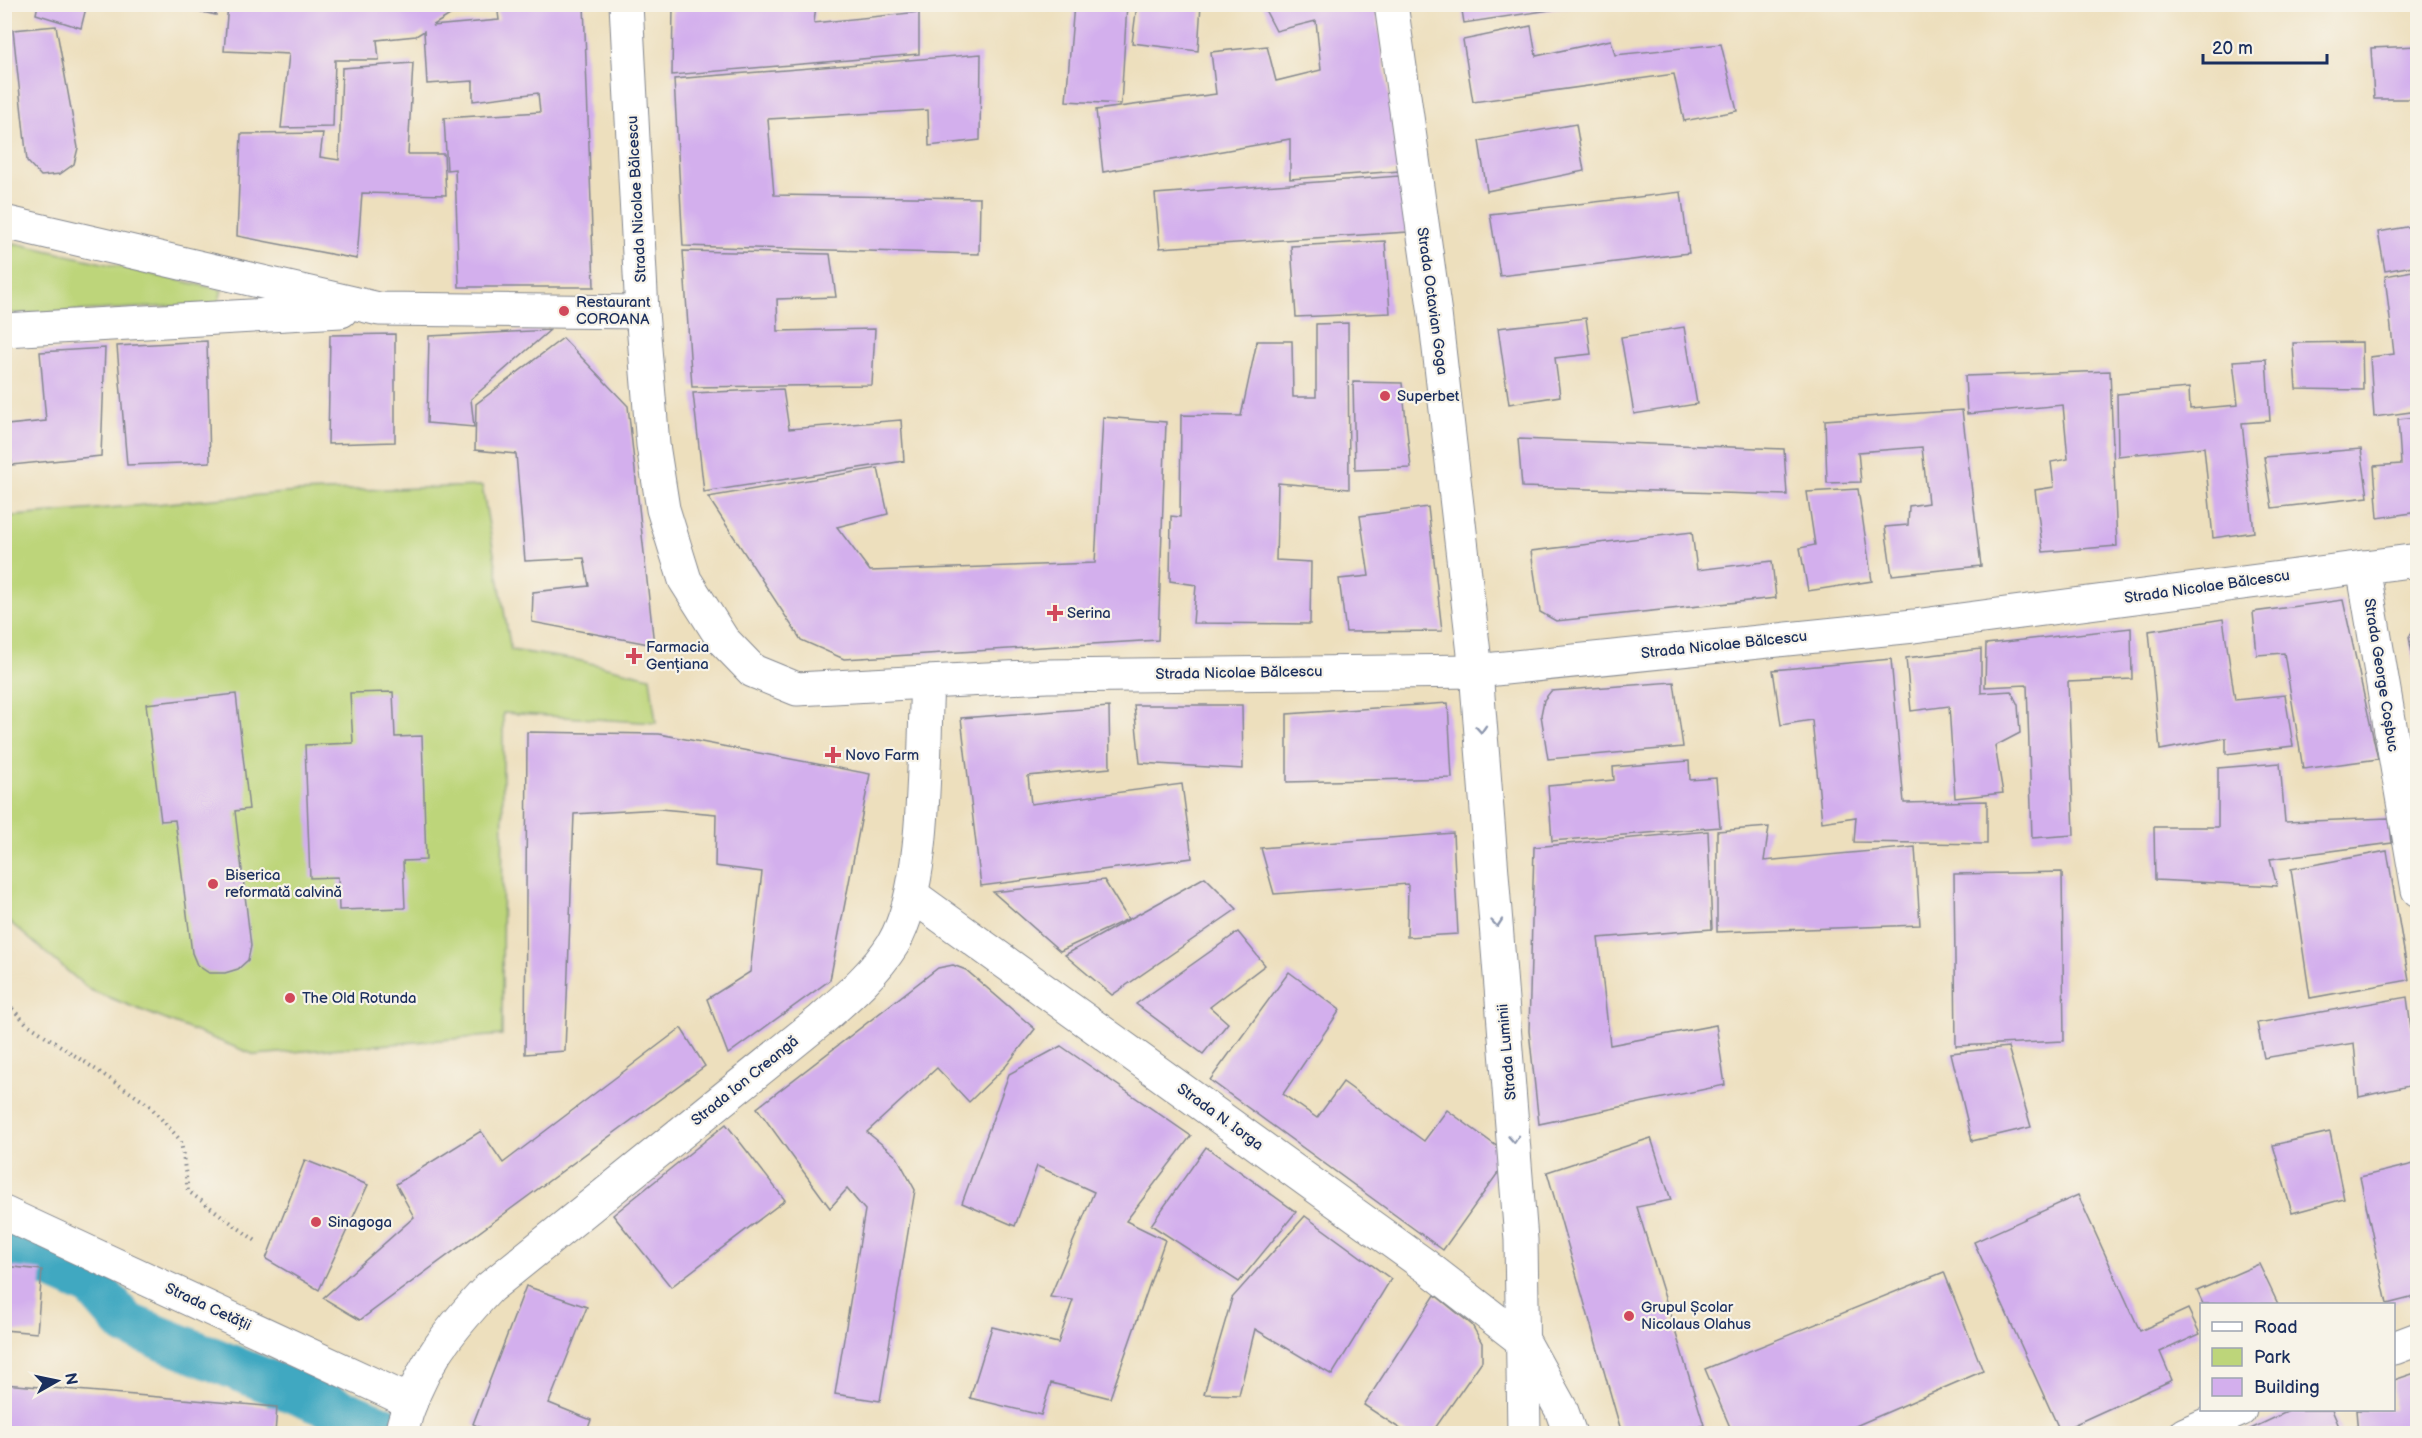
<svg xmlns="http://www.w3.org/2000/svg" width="2422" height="1438" font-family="'Balsamiq Sans',sans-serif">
  <rect width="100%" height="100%" fill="#f7f3e8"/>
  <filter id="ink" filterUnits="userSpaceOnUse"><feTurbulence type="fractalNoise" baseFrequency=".0167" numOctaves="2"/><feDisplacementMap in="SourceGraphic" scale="12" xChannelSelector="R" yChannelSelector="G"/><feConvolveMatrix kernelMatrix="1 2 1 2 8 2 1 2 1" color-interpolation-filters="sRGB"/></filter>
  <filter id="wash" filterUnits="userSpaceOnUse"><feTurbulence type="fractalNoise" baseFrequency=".008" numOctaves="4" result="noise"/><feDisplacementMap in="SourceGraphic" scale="24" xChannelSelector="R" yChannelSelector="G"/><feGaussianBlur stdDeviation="1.35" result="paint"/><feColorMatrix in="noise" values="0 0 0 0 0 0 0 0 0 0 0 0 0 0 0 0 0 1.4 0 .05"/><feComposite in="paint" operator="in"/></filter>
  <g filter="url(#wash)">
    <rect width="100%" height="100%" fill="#eddfbd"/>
    <!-- green -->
    <g fill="#bdd57a" stroke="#6c826c" stroke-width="1.5">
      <polygon points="14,243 222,290 218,304 14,314 5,311 5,255"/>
      <polygon points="482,486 511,650 577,660 650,677 656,723 503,713 502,1035 255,1055 90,990 5,918 4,517 297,492"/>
    </g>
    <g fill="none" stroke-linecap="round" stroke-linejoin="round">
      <!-- canal -->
      <polyline stroke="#41a8c1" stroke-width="44" points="4,1246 93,1286 126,1324 399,1434"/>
    </g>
    <g id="blocks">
      <!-- building -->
      <g fill="#d3afed">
        <polygon points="38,4 87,4 81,28 36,14"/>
        <polygon points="166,4 217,4 216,15"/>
        <polygon points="228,4 468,4 432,26 499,20 497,4 584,4 594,287 459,287 455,169 447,170 444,118 540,112 538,93 473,101 473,81 427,84 424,31 416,36 377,40 379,60 335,60 333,127 281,128 289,54 224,51"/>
        <polygon points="673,4 743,4 743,7 816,5 814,23 919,12 919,54 672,75"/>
        <polygon points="1074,4 1127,4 1121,104 1066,101"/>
        <polygon points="1137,4 1201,4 1198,51 1132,43"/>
        <polygon points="1262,4 1375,4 1400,171 1290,179 1290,139 1103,172 1096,110 1216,94 1211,52 1267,46 1276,81 1321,70 1316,21 1276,31"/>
        <polygon points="1461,4 1576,4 1576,6 1464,23"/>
        <polygon points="56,26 78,148 74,164 60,174 41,176 27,161 13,30"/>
        <polygon points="1531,26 1536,56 1611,40 1615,55 1721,44 1737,111 1684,121 1674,74 1473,102 1463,40"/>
        <polygon points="2418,46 2418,99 2374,99 2371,48"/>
        <polygon points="981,54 980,140 929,146 928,110 768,119 774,195 980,198 979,254 683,246 674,79"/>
        <polygon points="413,63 408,154 444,154 446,195 362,193 357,259 237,236 241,134 323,133 320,157 339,160 342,68"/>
        <polygon points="1576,124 1584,171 1487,191 1479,141"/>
        <polygon points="1399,176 1408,232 1160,248 1155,194"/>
        <polygon points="1681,192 1689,253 1500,276 1490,214"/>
        <polygon points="2418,225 2418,265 2385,271 2378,232"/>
        <polygon points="1385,241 1390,313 1296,317 1291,246"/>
        <polygon points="683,251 830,254 836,297 777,299 778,331 875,329 872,385 692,387"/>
        <polygon points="2418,270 2418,411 2374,417 2370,357 2394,354 2385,276"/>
        <polygon points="1586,318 1591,354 1555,358 1560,396 1509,404 1498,328"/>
        <polygon points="1348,323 1349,489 1278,483 1276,560 1311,562 1310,624 1193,623 1196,585 1170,581 1171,516 1180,517 1181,415 1241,416 1257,341 1292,341 1293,397 1316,397 1316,324"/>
        <polygon points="1684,327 1697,404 1634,414 1621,337"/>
        <polygon points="550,330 471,399 474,427 427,423 429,336"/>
        <polygon points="395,334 395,442 328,444 330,335"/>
        <polygon points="563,338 628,406 654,645 532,622 533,592 589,586 584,558 525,561 516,454 475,450 476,404"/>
        <polygon points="207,341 210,462 127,465 117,346"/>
        <polygon points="2362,342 2363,390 2296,389 2293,343"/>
        <polygon points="105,348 101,456 12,465 7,425 46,421 40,352"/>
        <polygon points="2266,359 2270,421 2242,423 2254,532 2213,538 2204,447 2118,456 2117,394 2189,388 2190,409 2238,405 2233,361"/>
        <polygon points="2110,371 2117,546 2043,552 2035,490 2054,487 2051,462 2068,459 2063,405 1967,414 1965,376"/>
        <polygon points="1353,382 1402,383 1411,468 1355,470"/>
        <polygon points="783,389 789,429 901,420 904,461 704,492 693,393"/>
        <polygon points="1962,410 1981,566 1892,575 1885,527 1908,525 1909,506 1928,503 1922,447 1858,452 1861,482 1827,483 1825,420"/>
        <polygon points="1103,417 1166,422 1158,640 844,659 801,640 708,497 878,468 888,514 837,527 870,571 1095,563"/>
        <polygon points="2418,417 2418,512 2378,518 2374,466 2401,464 2398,419"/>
        <polygon points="1518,439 1784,449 1787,495 1522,487"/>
        <polygon points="2361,449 2368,497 2272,508 2264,457"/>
        <polygon points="1858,489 1872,581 1808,591 1800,548 1815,545 1807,492"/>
        <polygon points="1428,507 1442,631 1346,632 1339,579 1369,576 1360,516"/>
        <polygon points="1692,532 1697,570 1772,561 1776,598 1556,621 1540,612 1531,551"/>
        <polygon points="2343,600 2378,759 2303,769 2284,653 2257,655 2253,612"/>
        <polygon points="2223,619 2235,700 2285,695 2293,746 2226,754 2226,738 2160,750 2149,631"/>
        <polygon points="2418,623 2418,676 2416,676 2409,637"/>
        <polygon points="2131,628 2132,679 2068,682 2074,835 2032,838 2027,685 1985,687 1986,644"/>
        <polygon points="1981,649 1981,693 2011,691 2018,705 2020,733 1995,746 2003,793 1955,798 1949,706 1911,711 1906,658"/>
        <polygon points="1891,659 1904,803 1987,801 1987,844 1854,842 1856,817 1822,822 1812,720 1781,725 1773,670"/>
        <polygon points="1674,682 1683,747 1548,759 1541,715 1544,700 1551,691"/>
        <polygon points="393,692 395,737 422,736 426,860 403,861 405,908 339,910 338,877 310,878 305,745 353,743 350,693"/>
        <polygon points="236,694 249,809 235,811 251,946 248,960 238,969 225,973 209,973 197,965 192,953 175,820 161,821 146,704"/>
        <polygon points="1448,703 1452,778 1287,782 1287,714"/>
        <polygon points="1134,705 1242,705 1243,769 1140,763"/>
        <polygon points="1109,707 1110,768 1028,776 1031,804 1182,784 1192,858 981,886 961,718"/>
        <polygon points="527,732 659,734 870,774 830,980 728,1054 707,999 750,972 762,872 715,866 716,814 660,809 574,814 565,1051 525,1054"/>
        <polygon points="1689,761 1690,780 1716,778 1720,827 1552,841 1548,786 1614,780 1613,767"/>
        <polygon points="2280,763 2285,822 2389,818 2392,843 2270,859 2277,886 2155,880 2154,827 2218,827 2218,768"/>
        <polygon points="1769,827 1764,861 1915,847 1920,925 1717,932 1717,831"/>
        <polygon points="1708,831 1712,929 1598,938 1610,1045 1716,1025 1725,1085 1539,1124 1529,1031 1534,847"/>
        <polygon points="1453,833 1458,934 1407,937 1408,884 1274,894 1261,848"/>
        <polygon points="2387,851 2409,980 2310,998 2291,869"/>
        <polygon points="2062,872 2064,1041 1956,1046 1954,874"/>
        <polygon points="1205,877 1237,909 1112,995 1065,955"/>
        <polygon points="1104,880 1128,919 1060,951 993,892"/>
        <polygon points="1238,932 1265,965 1210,1007 1228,1023 1203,1054 1136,1004"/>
        <polygon points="953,965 966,970 1035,1029 1006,1066 969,1102 937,1068 867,1132 897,1157 915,1190 880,1401 835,1394 865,1210 847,1189 830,1208 757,1108 938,968"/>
        <polygon points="1289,972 1340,1010 1283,1094 1317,1118 1343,1082 1424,1141 1447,1110 1510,1156 1443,1250 1210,1080"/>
        <polygon points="2407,997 2418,1084 2359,1097 2354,1043 2264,1058 2257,1023"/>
        <polygon points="681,1028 705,1066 360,1320 323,1298 414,1217 396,1184 481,1131 503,1163"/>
        <polygon points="1061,1046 1191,1136 1126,1221 1165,1240 1110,1398 1051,1383 1041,1415 970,1398 992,1327 1058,1343 1073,1300 1050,1297 1094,1192 1037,1166 1015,1226 962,1203 1009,1074"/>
        <polygon points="2008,1047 2031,1127 1972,1141 1951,1053"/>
        <polygon points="726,1124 785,1200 671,1287 613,1215"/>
        <polygon points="2330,1132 2344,1199 2292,1213 2273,1145"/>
        <polygon points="1651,1138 1671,1200 1637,1207 1704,1425 1677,1434 1622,1434 1547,1172"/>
        <polygon points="1206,1147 1296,1212 1239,1282 1151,1225"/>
        <polygon points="305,1160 368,1185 319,1290 266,1259"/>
        <polygon points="2418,1163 2418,1296 2387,1304 2360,1177"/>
        <polygon points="2078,1195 2140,1331 2188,1309 2200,1334 2160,1352 2172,1380 2060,1431 1974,1242"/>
        <polygon points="1305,1216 1391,1279 1332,1375 1255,1329 1239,1395 1204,1394 1232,1298"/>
        <polygon points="2259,1264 2278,1304 2203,1304 2197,1291"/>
        <polygon points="4,1266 42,1270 37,1333 4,1330"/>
        <polygon points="1944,1272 1983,1371 1837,1434 1733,1434 1705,1369"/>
        <polygon points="526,1286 587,1307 549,1403 591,1420 586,1434 493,1434 473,1424"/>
        <polygon points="1435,1295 1472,1325 1482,1343 1482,1361 1431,1434 1408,1434 1364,1405"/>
        <polygon points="2418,1372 2418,1434 2358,1434 2356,1410 2394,1410 2394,1380"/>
        <polygon points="4,1384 277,1407 275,1434 4,1434"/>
        <polygon points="2291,1410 2332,1410 2341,1431 2240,1434"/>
      </g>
    </g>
  </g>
  <g filter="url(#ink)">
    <use href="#blocks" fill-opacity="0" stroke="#84878e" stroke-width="1.5"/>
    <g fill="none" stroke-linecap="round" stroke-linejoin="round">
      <!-- street casing -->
      <g stroke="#84878e" stroke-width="35">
        <g id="street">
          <polyline points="626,4 642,312 653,445 663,509 685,580 723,640 753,671 797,689 927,682"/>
          <polyline points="4,222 379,309 642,312"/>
          <polyline points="4,330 341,311"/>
          <polyline points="2363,567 2418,890"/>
          <polyline points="912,895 1426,1266 1524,1342 1561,1409 1570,1434"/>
          <polyline points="4,1213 411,1402"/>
          <polyline points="2394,1348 2418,1339"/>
          <polyline points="2185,1434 2240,1410"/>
        </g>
      </g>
      <!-- secondary casing -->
      <g stroke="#84878e" stroke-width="35">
        <g id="secondary">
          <polyline points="1391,4 1435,314 1476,671 1521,1240 1524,1434"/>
          <path d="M401,1434c14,-61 46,-102 88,-146l332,-268c26,-23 53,-46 72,-76 35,-58 30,-192 34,-262l120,-6 429,-5 438,-45 504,-66"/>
        </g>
      </g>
      <!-- path -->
      <polyline stroke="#84878e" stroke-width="4" stroke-dasharray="1.5 4.5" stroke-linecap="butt" points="4,1000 26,1023 149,1105 181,1141 188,1191 256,1241"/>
      <!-- street -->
      <use href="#street" stroke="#fff" stroke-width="33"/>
      <!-- secondary -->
      <use href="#secondary" stroke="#fff" stroke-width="33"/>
    </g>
    <!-- one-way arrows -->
    <defs><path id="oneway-chevron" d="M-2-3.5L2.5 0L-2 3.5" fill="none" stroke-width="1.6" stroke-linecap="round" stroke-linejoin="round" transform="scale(1.5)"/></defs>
    <g stroke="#8d97ae">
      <use href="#oneway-chevron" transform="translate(1481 729) rotate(86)"/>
      <use href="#oneway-chevron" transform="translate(1497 923) rotate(85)"/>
      <use href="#oneway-chevron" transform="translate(1514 1139) rotate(86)"/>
    </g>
  </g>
  <!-- markers -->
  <g fill="#d1495b" stroke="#f7f3e8" stroke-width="2">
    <circle cx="564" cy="311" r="6"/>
    <circle cx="1385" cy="396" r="6"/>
    <path d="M1052 604h6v6h6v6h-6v6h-6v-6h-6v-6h6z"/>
    <path d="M631 647h6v6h6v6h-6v6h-6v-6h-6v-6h6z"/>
    <path d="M830 746h6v6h6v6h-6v6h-6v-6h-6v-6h6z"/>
    <circle cx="213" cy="884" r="6"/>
    <circle cx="290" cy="998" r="6"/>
    <circle cx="316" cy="1222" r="6"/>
    <circle cx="1629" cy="1316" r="6"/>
  </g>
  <g text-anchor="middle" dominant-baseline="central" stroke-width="4.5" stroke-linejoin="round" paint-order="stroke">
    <!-- street labels -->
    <g font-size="15" fill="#1b2f5e" stroke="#f7f3e8">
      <text transform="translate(637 199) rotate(-93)">Strada Nicolae Bălcescu</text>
      <text transform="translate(1432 301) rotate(82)">Strada Octavian Goga</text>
      <text transform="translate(2207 587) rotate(-8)">Strada Nicolae Bălcescu</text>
      <text transform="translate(1724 645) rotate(-6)">Strada Nicolae Bălcescu</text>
      <text transform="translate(1239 673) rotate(-1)">Strada Nicolae Bălcescu</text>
      <text transform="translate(2381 675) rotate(81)">Strada George Coșbuc</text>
      <text transform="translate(1507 1052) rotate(-95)">Strada Luminii</text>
      <text transform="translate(745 1081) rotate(-39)">Strada Ion Creangă</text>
      <text transform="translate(1220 1117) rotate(36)">Strada N. Iorga</text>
      <text transform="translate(208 1307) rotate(25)">Strada Cetății</text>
    </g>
    <!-- poi labels -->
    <g font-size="15" fill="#1b2f5e" stroke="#f7f3e8" text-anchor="start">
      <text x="576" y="302">Restaurant<tspan x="576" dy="17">COROANA</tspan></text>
      <text x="1397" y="396">Superbet</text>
      <text x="1067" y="613">Serina</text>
      <text x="646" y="647">Farmacia<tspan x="646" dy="17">Gențiana</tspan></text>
      <text x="845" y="755">Novo Farm</text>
      <text x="225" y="875">Biserica<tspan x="225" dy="17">reformată calvină</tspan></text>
      <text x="302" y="998">The Old Rotunda</text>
      <text x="328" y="1222">Sinagoga</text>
      <text x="1641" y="1307">Grupul Școlar<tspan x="1641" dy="17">Nicolaus Olahus</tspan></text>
    </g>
  </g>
  <!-- margin -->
  <rect width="2422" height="1438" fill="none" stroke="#f7f3e8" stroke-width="24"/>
  <!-- legend -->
  <rect x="2200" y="1303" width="195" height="108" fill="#f7f3e8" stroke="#9fa5b1" stroke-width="1.5"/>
  <rect x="2212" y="1322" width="30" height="9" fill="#ffffff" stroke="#9fa5b1" stroke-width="1.5"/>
  <text x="2254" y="1333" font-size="18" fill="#1b2f5e">Road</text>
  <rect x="2212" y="1348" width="30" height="18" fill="#bdd57a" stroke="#9fa5b1" stroke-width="1.5"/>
  <text x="2254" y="1363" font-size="18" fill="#1b2f5e">Park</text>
  <rect x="2212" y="1378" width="30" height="18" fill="#d3afed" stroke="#9fa5b1" stroke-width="1.5"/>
  <text x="2254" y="1393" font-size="18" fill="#1b2f5e">Building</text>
  <!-- north arrow -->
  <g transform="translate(57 1381) rotate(81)" stroke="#f7f3e8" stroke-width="4.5" paint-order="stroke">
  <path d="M0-4.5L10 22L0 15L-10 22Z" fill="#1b2f5e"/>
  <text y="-9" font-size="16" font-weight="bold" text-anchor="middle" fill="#1b2f5e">N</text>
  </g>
  <!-- scale -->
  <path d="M2203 54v9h124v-9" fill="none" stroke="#1b2f5e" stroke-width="3"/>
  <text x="2212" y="54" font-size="18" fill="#1b2f5e" stroke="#f7f3e8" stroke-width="4.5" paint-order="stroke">20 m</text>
</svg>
